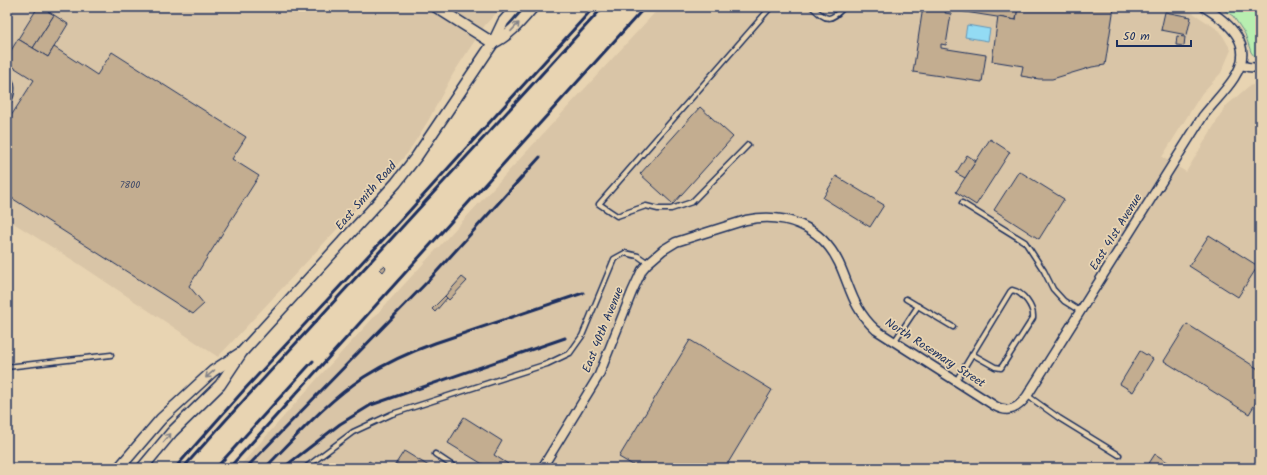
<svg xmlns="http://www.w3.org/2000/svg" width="1267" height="475" font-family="Kalam,sans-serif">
  <rect width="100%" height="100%" fill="#e8d4b2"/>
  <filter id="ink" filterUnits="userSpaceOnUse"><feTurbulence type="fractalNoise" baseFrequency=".025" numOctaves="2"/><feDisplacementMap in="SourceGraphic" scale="8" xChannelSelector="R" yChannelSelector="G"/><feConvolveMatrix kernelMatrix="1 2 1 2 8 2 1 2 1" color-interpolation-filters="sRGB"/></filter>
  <g filter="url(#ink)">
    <!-- built -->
    <g fill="#d9c5a7">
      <polygon points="7,7 502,7 485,25 453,74 428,121 407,154 218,357 79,264 7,219"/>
      <polygon points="660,7 1184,7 1220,31 1231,50 1221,73 1202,93 1162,157 1186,172 1226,106 1249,86 1260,83 1260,468 238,468 316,380"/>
    </g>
    <!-- green -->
    <polygon fill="#b8eeb0" stroke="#6a8e87" points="1219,7 1260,7 1260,58 1254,56 1251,52 1245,34 1233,16"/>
    <!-- water -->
    <polygon fill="#93dbf4" stroke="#6396b8" points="967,25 990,29 988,41 965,37"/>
    <!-- building -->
    <g fill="#c3ad90" stroke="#1b2f5e">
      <polygon points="38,7 41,7 54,15 33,48 18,39"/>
      <polygon points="923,7 1018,7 1016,20 946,9 945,13 951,14 946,45 941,44 941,48 986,55 982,82 913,72"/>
      <polygon points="1018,7 1114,7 1105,65 1092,67 1052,79 1039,79 1021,76 1023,66 992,61 998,17 1016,20"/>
      <polygon points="1165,12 1191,17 1187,35 1161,30"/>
      <polygon points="54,15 68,24 48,57 33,48"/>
      <polygon points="1177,36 1185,37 1184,46 1176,45"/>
      <polygon points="18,39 48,57 54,47 97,75 112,52 246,137 232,159 259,176 189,286 204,304 193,314 7,195 7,113 11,116 34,80 7,63 7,57"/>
      <polygon points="700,107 733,137 673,204 640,174"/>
      <polygon points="990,139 1010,152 976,205 956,192"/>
      <polygon points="967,155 976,161 965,178 956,173"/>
      <polygon points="1019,171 1064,199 1039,239 994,210"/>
      <polygon points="836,176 884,205 870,227 823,198"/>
      <polygon points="1209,235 1258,266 1238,297 1189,266"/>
      <polygon points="384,266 386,268 383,272 380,269"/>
      <polygon points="462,277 467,281 449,300 445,296"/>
      <polygon points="445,296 447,298 435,312 432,309"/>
      <polygon points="1187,324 1260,370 1260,396 1249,414 1164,361"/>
      <polygon points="690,340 772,390 725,468 638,468 619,457"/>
      <polygon points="1140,351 1153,359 1133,392 1120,384"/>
      <polygon points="464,417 502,441 494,455 508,464 506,468 489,468 448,443"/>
      <polygon points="404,451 432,468 393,468"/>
      <polygon points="1155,454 1169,463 1166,468 1146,468"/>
      <polygon points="369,461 381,468 364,468"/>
    </g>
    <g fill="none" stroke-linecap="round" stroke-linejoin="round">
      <!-- service casing -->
      <g stroke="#1b2f5e" stroke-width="7">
        <g id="service">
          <path d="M812,7c15,14 18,15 32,0"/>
          <path d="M7,76c8,9 6,18 0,28"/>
          <polyline points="748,145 692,202 671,209 658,209 646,206 617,216 599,204 771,7"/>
          <polyline points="962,203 1025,242 1044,271 1053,289 1064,301 1080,311"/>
          <polyline points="906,299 953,327"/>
          <polyline points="894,342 918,306"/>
          <polyline points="7,367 111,355"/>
          <path d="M956,381l54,-89 2,-2c11,2 22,17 21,28l-32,50 -6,-1 -23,-13"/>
          <polyline points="1028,396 1059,418 1119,455"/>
          <polyline points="435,454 456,468"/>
          <polyline points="305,468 353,432 392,414 547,364 570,353 582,336 614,259 625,253 638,256 648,263"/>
        </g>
      </g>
      <!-- minor casing -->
      <g stroke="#1b2f5e" stroke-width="11">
        <g id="minor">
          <polyline points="1241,65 1248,67 1260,68"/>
          <path d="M542,468l57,-93 33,-83 10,-22 6,-7 15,-13 13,-8 70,-22c39,-8 75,6 93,43 12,26 14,46 37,67l119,76c14,8 23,2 32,-10l176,-280c10,-13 22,-24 31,-38 22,-33 -4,-55 -30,-71"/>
        </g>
      </g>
      <!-- tertiary casing -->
      <g stroke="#1b2f5e" stroke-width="13">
        <g id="tertiary">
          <polyline points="436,7 493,43"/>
          <path d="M493,43c17,-8 28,-22 40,-36"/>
          <polyline points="119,468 161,419 213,371 239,354"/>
          <polyline points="142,468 172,432 220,385 242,352 396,183 417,156 493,43 503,22 516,7"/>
        </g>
      </g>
      <!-- service -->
      <use href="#service" stroke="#e8d4b2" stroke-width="4"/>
      <!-- minor -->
      <use href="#minor" stroke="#e8d4b2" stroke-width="8"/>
      <!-- tertiary -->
      <use href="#tertiary" stroke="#e8d4b2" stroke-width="10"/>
      <!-- rail -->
      <g stroke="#1b2f5e" stroke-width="3">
        <polyline points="175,468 244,390 403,218 594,7"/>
        <polyline points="183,468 224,422 603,7"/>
        <polyline points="216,468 313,361"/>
        <polyline points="229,468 645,7"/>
        <polyline points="246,468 430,279 540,157"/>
        <path d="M265,468c31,-31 61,-66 99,-91 22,-14 46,-25 71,-34l148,-50"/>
        <polyline points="283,468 340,424 371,405 565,338"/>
      </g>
    </g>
    <!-- one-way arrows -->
    <defs><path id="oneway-shaft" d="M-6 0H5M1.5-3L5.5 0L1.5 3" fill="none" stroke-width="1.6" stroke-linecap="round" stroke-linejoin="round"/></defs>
    <g stroke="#828288">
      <use href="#oneway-shaft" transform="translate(515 27) rotate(-47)"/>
      <use href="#oneway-shaft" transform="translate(210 374) rotate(139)"/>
      <use href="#oneway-shaft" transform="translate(167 438) rotate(-50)"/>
    </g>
  </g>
  <g text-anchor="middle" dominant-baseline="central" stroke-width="3.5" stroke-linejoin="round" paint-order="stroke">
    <!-- number labels -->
    <g font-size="10" fill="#454e6a">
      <text x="130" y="185">7800</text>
    </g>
    <!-- street labels -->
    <g font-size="12" fill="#1b2f5e" stroke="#e8d4b2">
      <text transform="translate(366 196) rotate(-49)">East Smith Road</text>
      <text transform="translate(1116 232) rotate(-58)">East 41st Avenue</text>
      <text transform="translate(603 330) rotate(-68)">East 40th Avenue</text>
      <text transform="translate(935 353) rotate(33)">North Rosemary Street</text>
    </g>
  </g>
  <!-- margin -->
  <rect width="1267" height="475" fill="none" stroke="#e8d4b2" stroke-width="24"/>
  <rect x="12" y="12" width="1243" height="451" fill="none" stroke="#1b2f5e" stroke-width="1.5" filter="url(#ink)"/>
  <!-- scale -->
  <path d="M1117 40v6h74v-6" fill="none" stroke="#1b2f5e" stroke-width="2"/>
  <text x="1123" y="40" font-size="12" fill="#1b2f5e" stroke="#e8d4b2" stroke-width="3" paint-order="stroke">50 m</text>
</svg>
